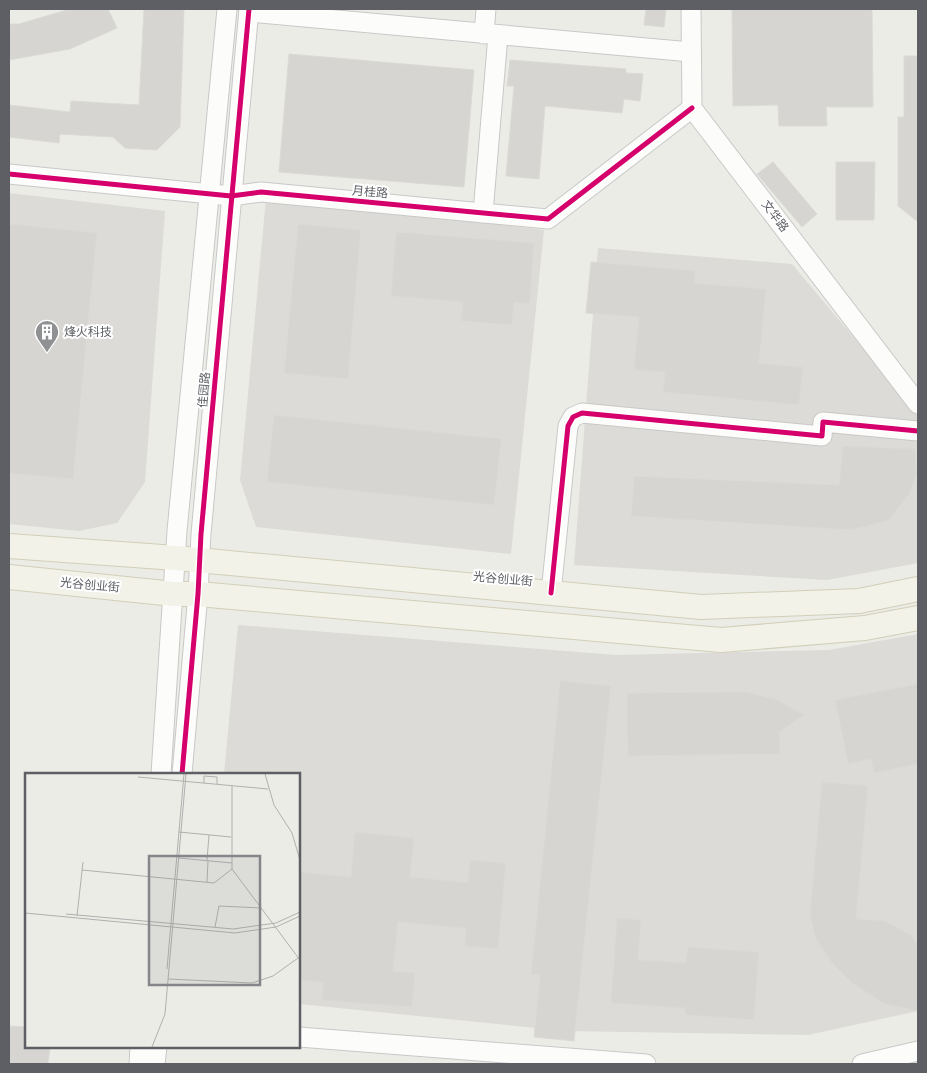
<svg xmlns="http://www.w3.org/2000/svg" width="927" height="1073" font-family="'Archivo Narrow','Noto Sans SC',sans-serif">
  <rect width="100%" height="100%" fill="#ecece7"/>
  <!-- industrial -->
  <g fill="#dcdbd7">
    <polygon points="9,193 165,211 145,482 117,523 79,531 9,524"/>
    <polygon points="266,198 544,230 511,554 256,527 240,480"/>
    <polygon points="598,248 792,264 918,414 918,563 827,580 574,565"/>
    <polygon points="238,625 616,655 829,650 918,634 918,1011 808,1035 566,1031 299,1004 299,774 224,774"/>
  </g>
  <!-- building -->
  <g fill="#d6d5d2" stroke="#dbdad6">
    <polygon points="70,9 108,9 117,28 70,49 9,60 9,24 19,24"/>
    <polygon points="144,9 184,9 180,127 157,150 125,148 113,137 60,134 59,143 9,137 9,105 70,112 71,101 139,105"/>
    <polygon points="646,9 666,9 664,27 644,25"/>
    <polygon points="732,9 872,9 873,107 826,107 827,126 779,126 778,105 733,106"/>
    <polygon points="289,54 474,70 464,187 279,172"/>
    <polygon points="904,56 918,56 918,222 898,206 898,117 904,117"/>
    <polygon points="510,60 626,69 626,73 643,74 640,101 624,99 622,113 545,106 539,179 506,176 514,86 507,86"/>
    <polygon points="773,162 817,214 802,227 757,174"/>
    <polygon points="836,162 875,162 874,220 836,220"/>
    <polygon points="9,224 97,233 73,479 9,473"/>
    <polygon points="298,224 361,230 348,379 284,373"/>
    <polygon points="396,232 534,243 530,303 514,302 512,325 461,321 463,302 391,296"/>
    <polygon points="591,262 695,271 694,283 766,289 759,363 803,367 799,405 663,392 665,372 634,370 639,317 586,313"/>
    <polygon points="274,415 501,439 494,505 267,482"/>
    <polygon points="843,446 915,449 916,474 910,493 889,520 851,530 631,516 634,476 839,485"/>
    <polygon points="560,681 611,686 574,1041 534,1037 540,975 531,974"/>
    <polygon points="918,684 918,764 874,773 871,759 848,764 835,700"/>
    <polygon points="746,692 776,699 804,715 779,732 780,754 628,756 627,693"/>
    <polygon points="822,782 868,786 856,919 885,921 911,935 918,946 918,1011 885,1004 852,983 832,963 815,937 810,914"/>
    <polygon points="355,832 414,838 410,877 468,883 470,860 506,863 498,949 465,946 466,928 398,922 393,971 415,973 412,1007 322,1000 323,982 299,980 299,872 351,877"/>
    <polygon points="617,918 641,920 638,960 686,963 688,947 759,952 754,1020 685,1015 685,1008 611,1003"/>
    <polygon points="9,1026 26,1027 26,1047 50,1047 48,1064 9,1064"/>
  </g>
  <g fill="none" stroke-linecap="round" stroke-linejoin="round">
    <!-- minor casing -->
    <g stroke="#c8c8c8" stroke-width="21">
      <g id="minor">
        <polyline points="691,9 692,108 918,404"/>
        <polyline points="249,12 691,52"/>
        <polyline points="484,34 486,9"/>
        <polyline points="9,174 231,196 261,192 548,219 692,108"/>
        <polyline points="483,213 498,35"/>
        <polyline points="551,593 568,426 573,417 582,413 822,436 823,422 918,431"/>
        <polyline points="161,774 177,531 227,9"/>
        <polyline points="182,774 198,594 201,534 249,9"/>
        <polyline points="299,1037 646,1064"/>
        <polyline points="139,1064 140,1047"/>
        <polyline points="155,1064 157,1047"/>
        <polyline points="862,1064 918,1051"/>
      </g>
    </g>
    <!-- major casing -->
    <g stroke="#d2ceb7" stroke-width="26">
      <g id="major">
        <polyline points="9,546 176,558 701,607 859,601 918,589"/>
        <polyline points="9,577 174,594 198,594 721,640 865,628 918,618"/>
      </g>
    </g>
    <!-- minor -->
    <use href="#minor" stroke="#fcfcfb" stroke-width="19"/>
    <!-- major -->
    <use href="#major" stroke="#f2f2e9" stroke-width="24"/>
    <!-- cycleway casing -->
    <g stroke="#fff" stroke-width="8">
      <g id="cycleway">
        <polyline points="9,174 231,196 261,192 548,219 692,108"/>
        <polyline points="551,593 568,426 573,417 582,413 822,436 823,422 918,431"/>
        <polyline points="182,774 198,594 201,534 249,9"/>
      </g>
    </g>
    <!-- cycleway -->
    <use href="#cycleway" stroke="#d6006c" stroke-width="5"/>
  </g>
  <!-- icons -->
  <defs>
    <g id="building-pin" transform="scale(1.25)"><path d="M0 17L-7.5 6A9.5 9.5 0 1 1 7.5 6Z" fill="#8f9092" stroke="#fff"/><path d="M-4-6H4V6H1V3H-1V6H-4ZM-2.5-4.3h1.7v1.8h-1.7ZM.8-4.3h1.7v1.8H.8ZM-2.5-1h1.7V.8h-1.7ZM.8-1h1.7V.8H.8Z" fill="#fff"/></g>
  </defs>
  <g fill-rule="evenodd">
    <use href="#building-pin" x="47" y="332"/>
  </g>
  <g text-anchor="middle" dominant-baseline="central" stroke-width="4" stroke-linejoin="round" paint-order="stroke">
    <!-- street labels -->
    <g font-size="12" fill="#5d5f64" stroke="#fff">
      <text transform="translate(370 192) rotate(5)">月桂路</text>
      <text transform="translate(775 216) rotate(53)">文华路</text>
      <text transform="translate(204 390) rotate(-85)">佳园路</text>
      <text transform="translate(503 579) rotate(5)">光谷创业街</text>
      <text transform="translate(90 585) rotate(5)">光谷创业街</text>
    </g>
    <!-- poi labels -->
    <g font-size="12" fill="#5d5f64" stroke="#fff" text-anchor="start">
      <text x="64" y="332">烽火科技</text>
    </g>
  </g>
  <!-- overview -->
  <g transform="translate(25 773)">
    <rect width="275" height="275" fill="#ecece7"/>
    <path fill="none" stroke="#afb0af" stroke-width="1" d="M240,1l9,31 18,28 8,27M113,4l130,12M179,10v-7l13,1v7M207,13v83l68,91M154,59l52,5M154,85l53,5M182,87l2,-25M57,97l132,13 18,-14M182,109l1,-21M0,140l210,20 41,-6 24,-11M41,141l167,15 43,-6 24,-11M52,143l6,-54M190,154l4,-21 42,2M142,196l17,-195M143,206l84,4 21,-7 25,-18M127,274l13,-33 21,-240"/>
    <path fill="#858689" fill-opacity="0.15" stroke="#858689" stroke-width="2.5" d="M124,83h111v129h-111z"/>
    <rect width="275" height="275" fill="none" stroke="#5d5f64" stroke-width="2.5"/>
  </g>
  <!-- border -->
  <rect width="927" height="1073" fill="none" stroke="#5d5f64" stroke-width="20"/>
</svg>
